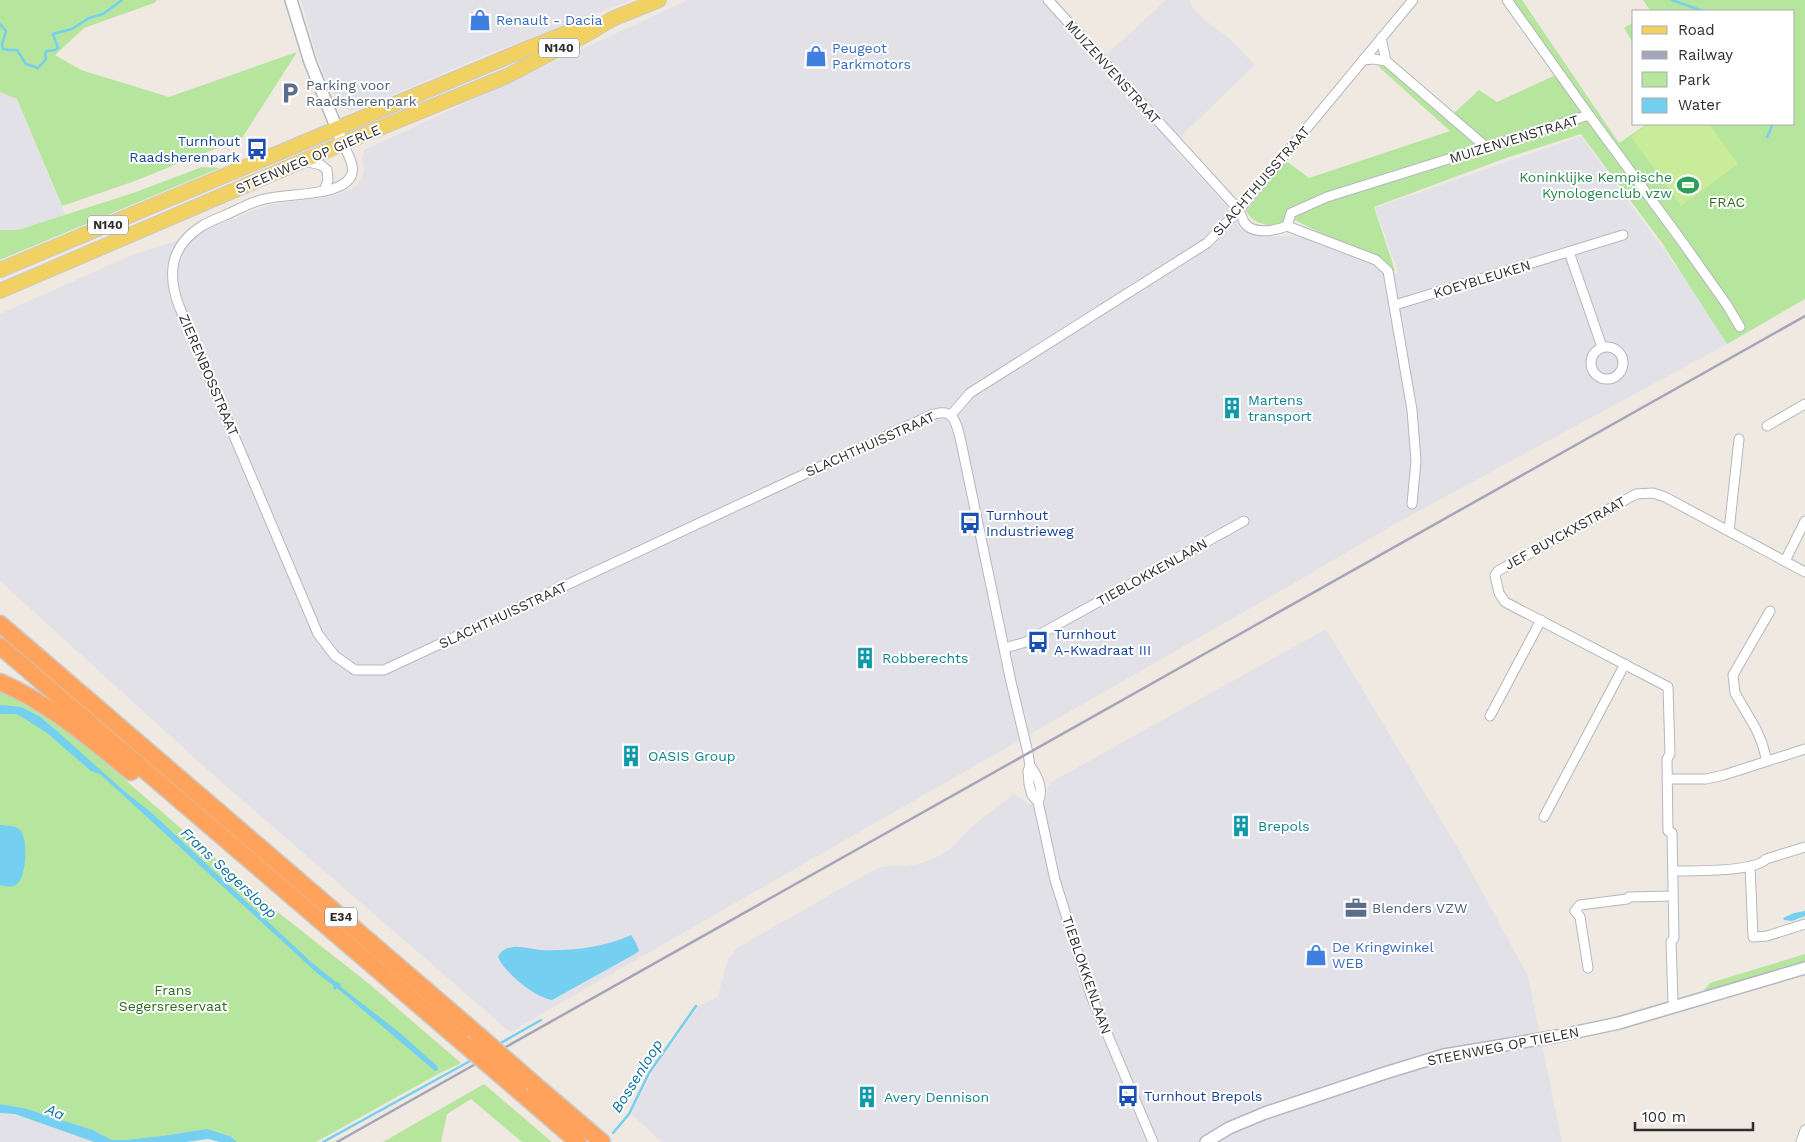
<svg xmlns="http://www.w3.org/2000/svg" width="1805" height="1142" font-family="'Work Sans',sans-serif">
  <rect width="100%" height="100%" fill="#efe9e1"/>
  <!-- industrial -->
  <g fill="#e3e1e8">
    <polygon points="301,0 632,0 491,53 367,106 350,111 342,107 328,84 316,54"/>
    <polygon points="688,0 1057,0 1106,55 1166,0 1189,0 1193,8 1202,18 1229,38 1255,65 1171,146 1228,207 1240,229 1256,236 1303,237 1399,274 1375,208 1581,136 1693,290 1727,344 1393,525 1303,578 510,1032 210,772 0,581 0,314 132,255 176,241 268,205 333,196 351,189 356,186 362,178 364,171 362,159 364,150"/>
    <polygon points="0,92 17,99 65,215 18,230 0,230"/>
    <polygon points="1326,629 1462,855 1528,976 1562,1142 662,1142 632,1115 633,1109 655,1068 699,1006 714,999 718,996 728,959 737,948 877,868 889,866 907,866 922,863 939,856 953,847 971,827 1014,794 1029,804 1046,799 1048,787 1055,780"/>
    <polygon points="0,1113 15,1114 94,1142 0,1142"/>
  </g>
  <!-- green -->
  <g fill="#b6e59e">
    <polygon points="0,0 157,0 154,3 84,28 55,55 81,70 169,97 297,52 242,138 132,182 62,206 17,99 0,92"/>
    <path d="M1510,0h12l97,143 28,-19h147v-113h-145l1,-1 -7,-10h162v299l-78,45 -65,-101 -81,-109 -75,24 -132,49 21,64 -100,-51 -3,5c-19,-1 -36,4 -46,-14l40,-50 23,17 141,-47 -71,-64 7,-8 67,55 26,-24 18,12 63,-29z"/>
    <polygon points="1634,22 1634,45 1624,28"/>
    <polygon points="202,167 220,168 0,260 0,230 18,230 136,192"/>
    <polygon points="0,691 21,697 69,731 270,906 368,983 461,1063 438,1074 316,1142 237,1142 230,1136 207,1129 161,1136 125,1140 112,1140 93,1130 24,1108 0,1104"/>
    <polygon points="1805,954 1805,963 1699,996 1710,983"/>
    <polygon points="484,1084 552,1142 522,1142 471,1099 447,1114 441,1142 383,1142"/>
  </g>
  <!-- pitch -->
  <polygon fill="#c9ec9a" points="1649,124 1709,124 1738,164 1681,206 1631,137"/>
  <!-- water -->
  <g fill="#75cff0">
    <polygon points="0,705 21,707 39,716 58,732 124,791 153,814 311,962 336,982 340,983 341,987 400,1033 437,1066 438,1070 435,1071 337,988 335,990 333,988 334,986 317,973 100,774 91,771 47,733 22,717 16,714 0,714"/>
    <path d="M0,825c6,1 15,0 19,4 10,8 8,49 -3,56 -5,3 -11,1 -16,0z"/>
    <polygon points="1805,911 1805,916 1792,921 1784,920 1783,918 1794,913"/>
    <path d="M631,935l5,8 3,8 -4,3 -83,46c-17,-2 -48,-28 -54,-43 3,-6 8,-9 15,-10 8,-1 18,2 27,3 30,1 63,-2 91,-15z"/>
    <polygon points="0,1104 24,1108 93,1130 112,1140 125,1140 161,1136 207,1129 230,1136 237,1142 220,1142 208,1139 186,1142 94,1142 15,1114 0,1113"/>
  </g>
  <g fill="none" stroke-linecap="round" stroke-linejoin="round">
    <!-- stream -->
    <g stroke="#75cff0" stroke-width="2.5">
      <polyline points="1672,0 1703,11"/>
      <polyline points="0,24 6,31 2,44 3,49 9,50 17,50 26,64 38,68 46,59 45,54 46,51 55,50 58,48 53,34 72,29 89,18 103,14 122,0"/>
      <polyline points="1767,137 1773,124"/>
      <polyline points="499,1044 541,1020"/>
      <polyline points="613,1133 629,1114 649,1073 696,1006"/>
      <polyline points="323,1142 472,1060"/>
    </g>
    <!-- minor casing -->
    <g stroke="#b4b7c1" stroke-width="11">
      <g id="minor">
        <path d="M1048,0l191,210c1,3 3,8 5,12 8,13 31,9 43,4l89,34 12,11 24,139 4,51 -4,43"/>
        <polyline points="1507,0 1589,115"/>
        <polyline points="1381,38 1386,61"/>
        <polyline points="1363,60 1374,59 1386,61 1486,147"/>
        <path d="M343,144c4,9 13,22 8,32 -10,21 -65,17 -86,23 -12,2 -24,9 -35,14 -9,4 -20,8 -28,13 -32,20 -35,48 -23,80l139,328 17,22 20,14h29l543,-253c26,-12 29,3 34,25l50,240 17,71 2,13 -2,5 1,13 3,11 6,7 17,78 37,118 61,144"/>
        <polyline points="304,161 321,165 327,170 328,180 324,191"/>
        <polyline points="1287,226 1291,213 1327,197 1589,115 1681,240 1727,305 1740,327"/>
        <polyline points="1569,252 1602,347"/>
        <polyline points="1395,305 1623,235"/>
        <circle cx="1607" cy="363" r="16"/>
        <polyline points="951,415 970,393 1207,243 1239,210 1413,0"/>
        <polyline points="1767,426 1805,404"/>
        <polyline points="1729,531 1739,439"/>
        <polyline points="1785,561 1805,521"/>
        <polyline points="1005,648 1026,642 1244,521"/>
        <polyline points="1490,716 1541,620"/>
        <polyline points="1767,761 1762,743 1756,729 1735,693 1733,675 1770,611"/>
        <path d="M1030,766c8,10 14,24 8,36"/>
        <polyline points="1667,779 1706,779 1724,775 1805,749"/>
        <polyline points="1544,817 1625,664"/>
        <polyline points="1750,866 1753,937 1767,936 1805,924"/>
        <path d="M1673,871c18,0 82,1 93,-12l39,-12"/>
        <polyline points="1588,968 1580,917 1575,911 1580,905 1627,899 1629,897 1673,896"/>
        <polyline points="1675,1007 1673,1001 1671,942 1674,938 1672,833 1668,831 1667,759 1670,754 1668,687 1505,602 1499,593 1495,575 1498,571 1636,494 1653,493 1665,497 1805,572"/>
        <polyline points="1801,1142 1805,1130"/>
      </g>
    </g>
    <!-- tertiary casing -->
    <g stroke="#b4b7c1" stroke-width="14">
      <g id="tertiary">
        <polyline points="291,0 310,62 343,144"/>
        <polyline points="1206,1142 1229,1128 1265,1113 1385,1073 1444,1055 1558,1036 1619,1023 1805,968"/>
      </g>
    </g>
    <!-- primary casing -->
    <g stroke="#c9c9c9" stroke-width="16">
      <g id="primary">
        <polyline points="0,270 526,49 587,25"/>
        <polyline points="0,291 363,135 507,76 591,32 612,19 659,0"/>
      </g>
    </g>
    <!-- motorway casing -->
    <g stroke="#c9c9c9" stroke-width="19">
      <g id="motorway">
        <polyline points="0,624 477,1034"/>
        <polyline points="0,646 463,1043"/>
        <path d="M0,682c49,21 90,56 131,90"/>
        <polyline points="534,1084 602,1142"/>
        <polyline points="519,1091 578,1142"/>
      </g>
    </g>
    <!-- minor -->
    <use href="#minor" stroke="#fff" stroke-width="9"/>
    <!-- tertiary -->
    <use href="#tertiary" stroke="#fff" stroke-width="11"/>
    <!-- primary -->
    <use href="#primary" stroke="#f2d163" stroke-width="14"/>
    <!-- motorway -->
    <use href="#motorway" stroke="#ffa35c" stroke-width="16"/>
    <!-- rail -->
    <polyline stroke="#a3a6b8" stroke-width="2.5" points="337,1142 1805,316"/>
    <!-- motorway-bridge casing -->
    <g stroke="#c9c9c9" stroke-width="19" stroke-linecap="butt">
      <g id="motorway-bridge">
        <polyline points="477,1034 534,1084"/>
        <polyline points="463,1043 519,1091"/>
      </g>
    </g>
    <!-- motorway-bridge -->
    <use href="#motorway-bridge" stroke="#ffa35c" stroke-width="16"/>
  </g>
  <!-- icons -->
  <defs>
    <g id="shop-bare" transform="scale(1.725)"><path d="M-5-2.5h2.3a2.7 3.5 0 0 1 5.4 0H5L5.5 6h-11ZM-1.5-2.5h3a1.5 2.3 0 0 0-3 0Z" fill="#3f7fe0" stroke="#fff" stroke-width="2.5" paint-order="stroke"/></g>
    <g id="parking-bare" transform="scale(1.725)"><path d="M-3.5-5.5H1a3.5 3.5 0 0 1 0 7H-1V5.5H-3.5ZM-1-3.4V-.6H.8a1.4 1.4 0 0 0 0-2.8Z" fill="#5c6f8a" stroke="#fff" stroke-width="2.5" paint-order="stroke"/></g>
    <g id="bus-bare" transform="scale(1.725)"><path d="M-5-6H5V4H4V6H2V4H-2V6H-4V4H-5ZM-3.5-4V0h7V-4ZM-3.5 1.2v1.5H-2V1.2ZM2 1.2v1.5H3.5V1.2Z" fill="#1a4fb4" stroke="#fff" stroke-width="2.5" paint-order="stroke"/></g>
    <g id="stadium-bare" transform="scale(1.725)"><path d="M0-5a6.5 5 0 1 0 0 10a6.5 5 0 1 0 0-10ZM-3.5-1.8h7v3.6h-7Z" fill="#2e9e5b" stroke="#fff" stroke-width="2.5" paint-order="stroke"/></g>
    <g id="building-bare" transform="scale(1.725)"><path d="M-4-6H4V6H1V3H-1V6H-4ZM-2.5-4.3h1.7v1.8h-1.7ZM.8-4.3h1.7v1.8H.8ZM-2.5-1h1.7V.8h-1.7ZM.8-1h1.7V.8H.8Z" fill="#0f9aa8" stroke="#fff" stroke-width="2.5" paint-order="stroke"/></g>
    <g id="office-bare" transform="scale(1.725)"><path d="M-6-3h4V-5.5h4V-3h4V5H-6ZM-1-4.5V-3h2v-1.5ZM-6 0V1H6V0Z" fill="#5c6f8a" stroke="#fff" stroke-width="2.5" paint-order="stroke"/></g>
  </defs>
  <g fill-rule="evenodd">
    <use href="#shop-bare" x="480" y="20"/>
    <use href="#shop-bare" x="816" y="56"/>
    <use href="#parking-bare" x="290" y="93"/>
    <use href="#bus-bare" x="257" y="149"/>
    <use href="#stadium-bare" x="1688" y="185"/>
    <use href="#building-bare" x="1232" y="408"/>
    <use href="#bus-bare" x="970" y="523"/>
    <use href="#bus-bare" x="1038" y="642"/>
    <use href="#building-bare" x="865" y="658"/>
    <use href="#building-bare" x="631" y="756"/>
    <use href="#building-bare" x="1241" y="826"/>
    <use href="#office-bare" x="1356" y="908"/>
    <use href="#shop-bare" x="1316" y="955"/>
    <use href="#bus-bare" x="1128" y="1096"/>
    <use href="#building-bare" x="867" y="1097"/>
  </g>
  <g text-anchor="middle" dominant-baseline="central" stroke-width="4" stroke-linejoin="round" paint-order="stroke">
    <!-- shield labels -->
    <g fill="#fff" stroke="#6d6d6d" stroke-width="1">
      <rect x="539" y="38.5" width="40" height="19" rx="4"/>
      <rect x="88" y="215.5" width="40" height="19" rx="4"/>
      <rect x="325" y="907.5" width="32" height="19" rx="4"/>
    </g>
    <g font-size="12" font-weight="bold" fill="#2e2e2e">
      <text x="559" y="48">N140</text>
      <text x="108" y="225">N140</text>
      <text x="341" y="917">E34</text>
    </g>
    <!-- shop labels -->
    <g font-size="14" fill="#366cbe" stroke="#fff" text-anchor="start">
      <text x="496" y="20">Renault - Dacia</text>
      <text x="832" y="48">Peugeot<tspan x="832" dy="16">Parkmotors</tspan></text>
      <text x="1332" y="947">De Kringwinkel<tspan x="1332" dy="16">WEB</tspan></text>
    </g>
    <!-- street labels -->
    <g font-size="14" fill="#2e2e2e" stroke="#fff">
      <text transform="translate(1113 72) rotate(48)">MUIZENVENSTRAAT</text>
      <text transform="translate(1514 139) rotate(-17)">MUIZENVENSTRAAT</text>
      <text transform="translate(308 159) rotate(-23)">STEENWEG OP GIERLE</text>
      <text transform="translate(1261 181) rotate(-49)">SLACHTHUISSTRAAT</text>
      <text transform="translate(1482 279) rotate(-17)">KOEYBLEUKEN</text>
      <text transform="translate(209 375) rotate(67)">ZIERENBOSSTRAAT</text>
      <text transform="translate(870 444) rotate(-24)">SLACHTHUISSTRAAT</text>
      <text transform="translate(1565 533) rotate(-29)">JEF BUYCKXSTRAAT</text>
      <text transform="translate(1152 572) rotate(-29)">TIEBLOKKENLAAN</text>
      <text transform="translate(503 615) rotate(-25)">SLACHTHUISSTRAAT</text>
      <text transform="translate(1087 975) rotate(71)">TIEBLOKKENLAAN</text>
      <text transform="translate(1503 1046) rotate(-11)">STEENWEG OP TIELEN</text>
    </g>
    <!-- service labels -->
    <g font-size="14" fill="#4e5e75" stroke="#fff" text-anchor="start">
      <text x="306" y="85">Parking voor<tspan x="306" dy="16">Raadsherenpark</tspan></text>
      <text x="1372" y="908">Blenders VZW</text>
    </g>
    <!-- transit labels -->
    <g font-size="14" fill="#164399" stroke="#fff" text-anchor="start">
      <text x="240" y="141" text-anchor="end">Turnhout<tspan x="240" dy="16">Raadsherenpark</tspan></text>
      <text x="986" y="515">Turnhout<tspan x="986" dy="16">Industrieweg</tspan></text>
      <text x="1054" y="634">Turnhout<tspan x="1054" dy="16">A-Kwadraat III</tspan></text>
      <text x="1144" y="1096">Turnhout Brepols</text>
    </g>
    <!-- leisure labels -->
    <g font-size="14" fill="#27864d" stroke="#fff" text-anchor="end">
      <text x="1672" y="177">Koninklijke Kempische<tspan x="1672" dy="16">Kynologenclub vzw</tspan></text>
    </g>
    <!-- park labels -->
    <g font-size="14" fill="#2c6e1b" stroke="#fff">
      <text x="1727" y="202">FRAC</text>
      <text x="173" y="990">Frans<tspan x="173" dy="16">Segersreservaat</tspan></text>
    </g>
    <!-- culture labels -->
    <g font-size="14" fill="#0d838f" stroke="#fff" text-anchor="start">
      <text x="1248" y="400">Martens<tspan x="1248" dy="16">transport</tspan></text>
      <text x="882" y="658">Robberechts</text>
      <text x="648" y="756">OASIS Group</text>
      <text x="1258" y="826">Brepols</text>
      <text x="884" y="1097">Avery Dennison</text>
    </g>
    <!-- water labels -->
    <g font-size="15" font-style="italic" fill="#0d6fa3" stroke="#fff">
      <text transform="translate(229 873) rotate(43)">Frans Segersloop</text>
      <text transform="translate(637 1076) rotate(-58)">Bossenloop</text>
      <text transform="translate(55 1112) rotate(22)">Aa</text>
    </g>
  </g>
  <!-- legend -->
  <rect x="1632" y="10" width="162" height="115" fill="#ffffff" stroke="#ababab"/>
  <rect x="1642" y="26" width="25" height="8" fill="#f2d163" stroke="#ababab"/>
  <text x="1678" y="35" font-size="15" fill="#2e2e2e">Road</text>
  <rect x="1642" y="51" width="25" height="8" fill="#a3a6b8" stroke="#ababab"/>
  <text x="1678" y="60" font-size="15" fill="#2e2e2e">Railway</text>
  <rect x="1642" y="72" width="25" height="15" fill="#b6e59e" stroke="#ababab"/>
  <text x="1678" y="85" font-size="15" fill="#2e2e2e">Park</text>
  <rect x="1642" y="98" width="25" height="15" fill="#75cff0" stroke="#ababab"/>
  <text x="1678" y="110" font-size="15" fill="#2e2e2e">Water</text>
  <!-- scale -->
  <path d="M1635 1122v8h118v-8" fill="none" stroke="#2e2e2e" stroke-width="2.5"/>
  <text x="1642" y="1122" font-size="15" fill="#2e2e2e" stroke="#ffffff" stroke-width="4" paint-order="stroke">100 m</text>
</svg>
